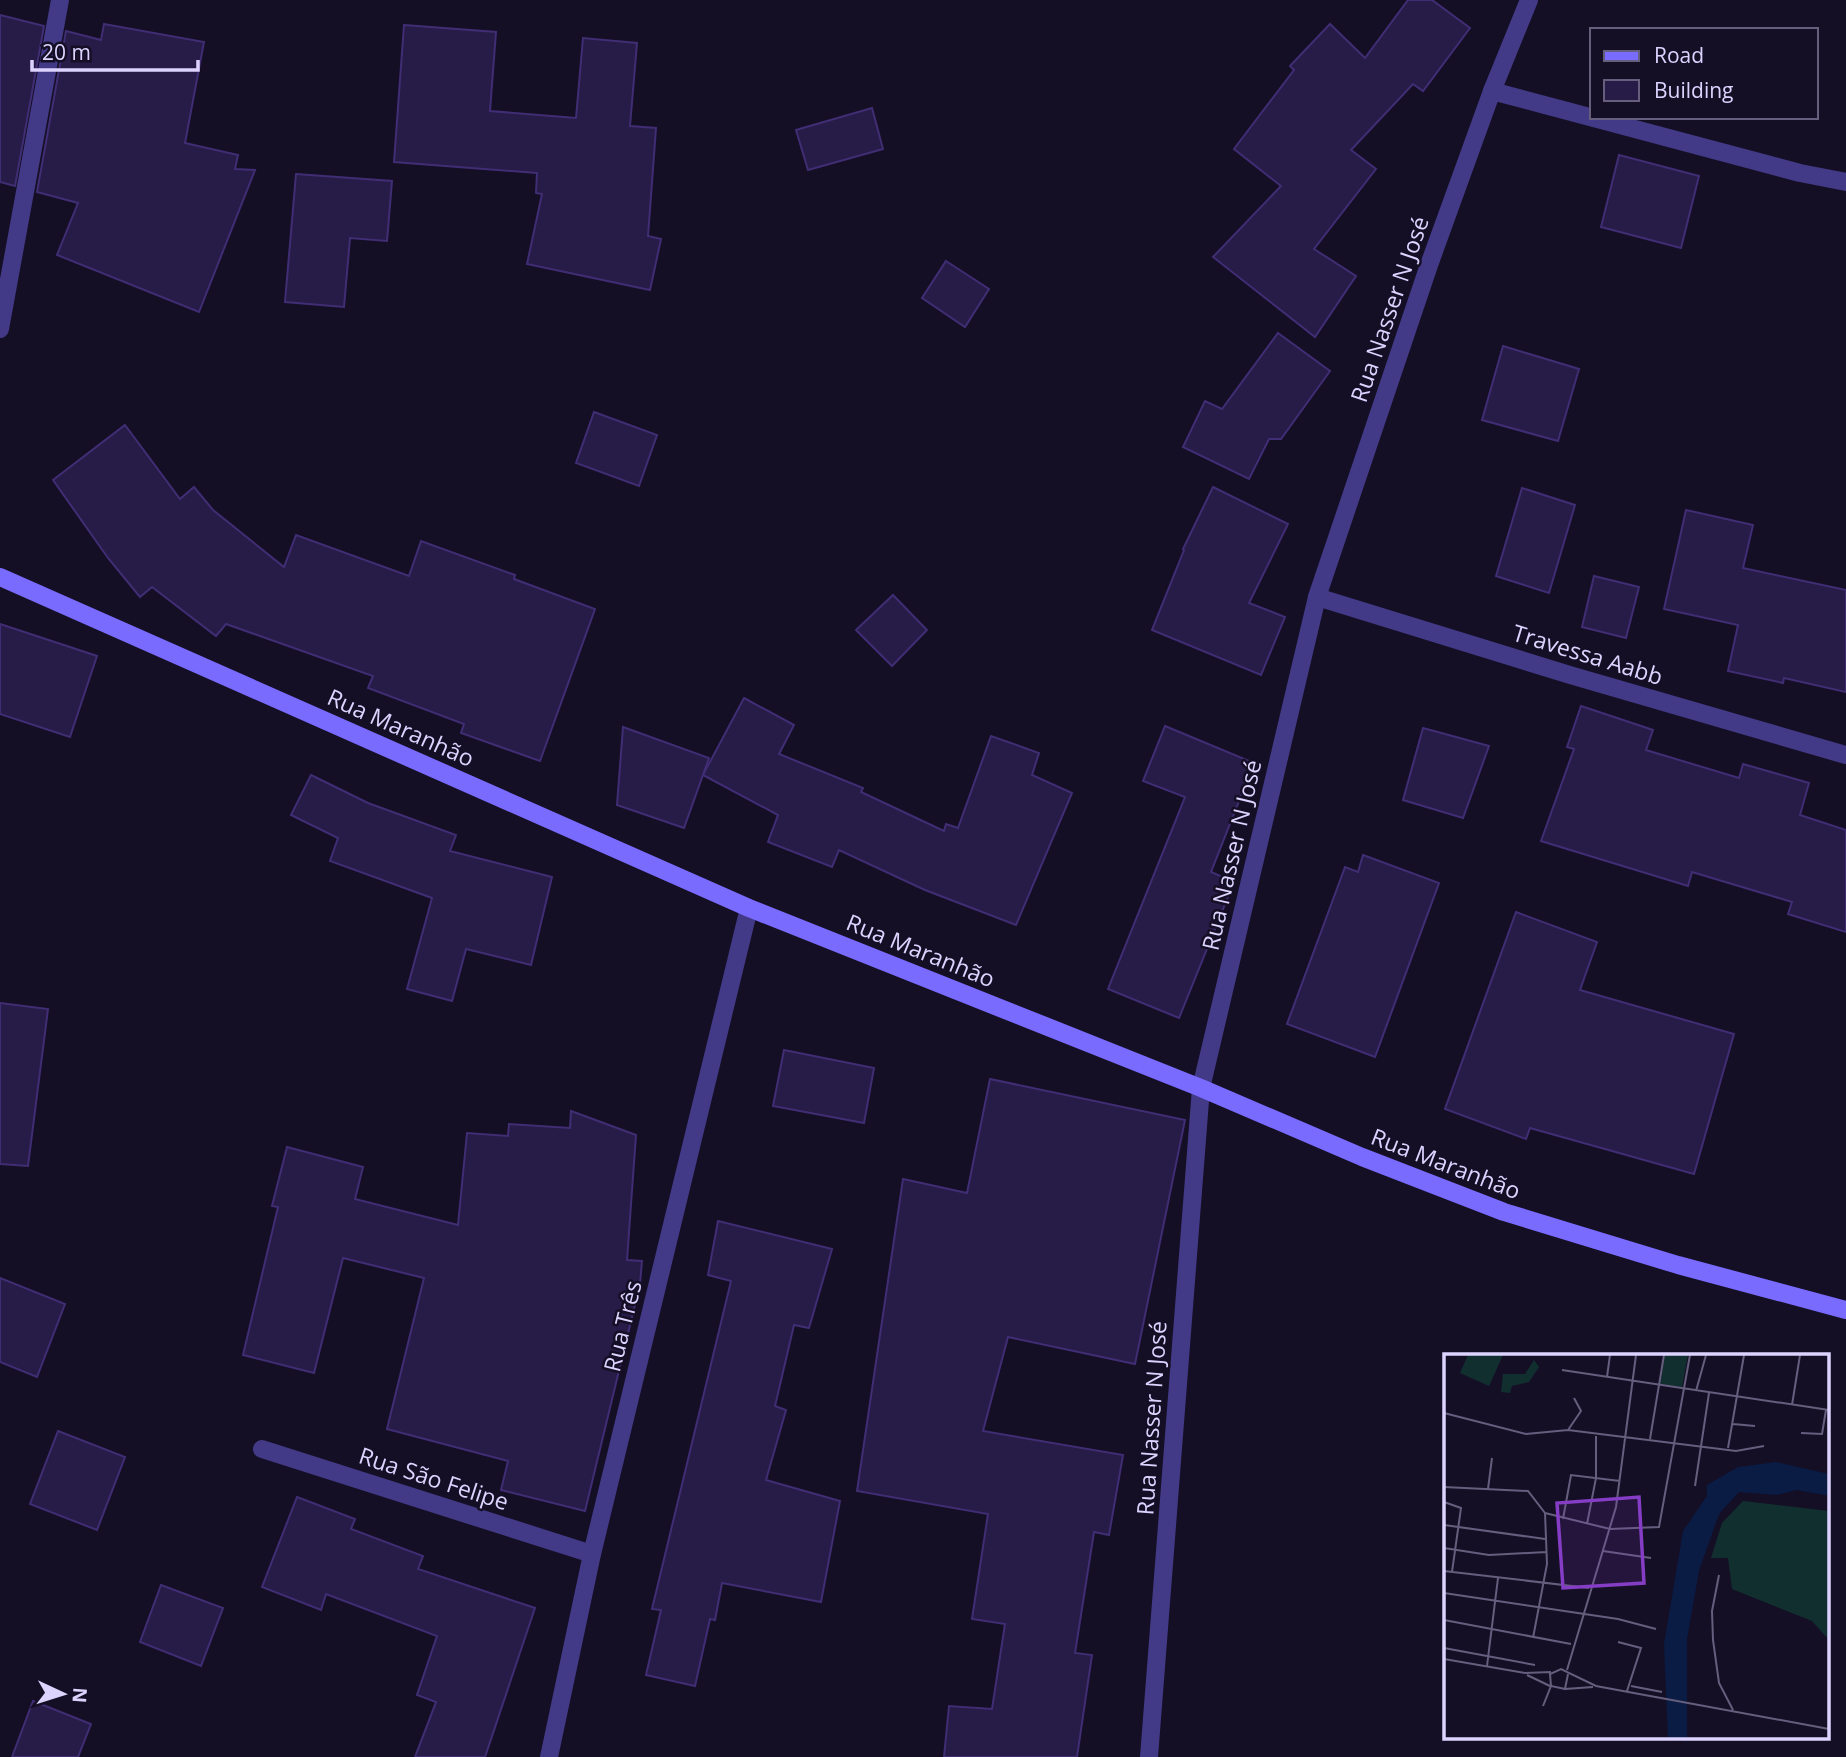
<svg xmlns="http://www.w3.org/2000/svg" width="1846" height="1757" font-family="'Open Sans',sans-serif">
  <rect width="100%" height="100%" fill="#150f26"/>
  <!-- building -->
  <g fill="#271b47" stroke="#402d74" stroke-width="2">
    <polygon points="1408,0 1432,0 1470,28 1423,91 1413,84 1351,150 1376,169 1314,249 1356,276 1315,337 1213,257 1281,186 1234,149 1294,70 1290,66 1330,24 1365,58"/>
    <polygon points="0,15 44,26 15,186 0,182"/>
    <polygon points="104,24 204,42 185,143 238,155 235,169 255,170 199,312 57,255 78,203 37,192 66,31 101,40"/>
    <polygon points="404,25 496,32 490,111 576,118 583,38 637,43 630,126 656,128 648,236 661,239 650,290 527,264 542,194 536,193 537,173 394,162"/>
    <polygon points="872,108 883,149 808,170 796,130"/>
    <polygon points="1619,155 1699,176 1681,248 1601,227"/>
    <polygon points="296,174 392,181 387,241 350,238 344,307 285,302"/>
    <polygon points="946,261 989,289 965,327 922,298"/>
    <polygon points="1278,333 1330,371 1281,439 1269,439 1249,479 1183,447 1205,401 1222,409"/>
    <polygon points="1503,346 1579,369 1558,441 1482,420"/>
    <polygon points="594,412 657,435 639,486 576,463"/>
    <polygon points="125,425 180,499 194,487 213,510 284,567 296,535 409,576 421,541 515,575 514,579 595,609 540,761 461,733 464,724 368,688 373,676 226,624 216,636 152,587 140,597 108,558 53,480"/>
    <polygon points="1213,487 1288,524 1249,603 1285,617 1261,675 1152,630 1184,550 1183,549"/>
    <polygon points="1522,488 1575,505 1549,593 1496,576"/>
    <polygon points="1686,510 1753,525 1743,568 1846,590 1846,692 1784,678 1783,683 1728,671 1738,625 1664,609"/>
    <polygon points="1594,576 1639,587 1626,638 1582,627"/>
    <polygon points="893,595 927,630 892,666 856,630"/>
    <polygon points="0,624 97,656 70,737 0,714"/>
    <polygon points="744,698 794,725 779,754 863,788 861,792 944,831 946,824 958,828 991,736 1039,753 1032,775 1072,793 1016,925 925,890 839,850 832,867 768,842 778,815 703,775"/>
    <polygon points="1581,706 1653,730 1646,750 1739,778 1743,764 1809,783 1800,815 1846,830 1846,932 1788,914 1792,902 1692,872 1688,886 1541,841 1574,749 1567,747"/>
    <polygon points="1165,726 1254,763 1211,872 1234,882 1179,1018 1108,989 1185,797 1143,781"/>
    <polygon points="623,727 709,758 684,828 617,805"/>
    <polygon points="1423,728 1489,746 1463,818 1403,800"/>
    <polygon points="311,775 368,803 456,835 450,851 552,877 531,965 466,949 452,1001 407,989 432,898 330,861 338,838 291,815"/>
    <polygon points="1363,855 1439,883 1375,1057 1287,1024 1345,867 1358,872"/>
    <polygon points="1516,912 1597,942 1580,990 1734,1034 1694,1174 1530,1128 1526,1139 1445,1109"/>
    <polygon points="0,1003 48,1009 28,1166 0,1164"/>
    <polygon points="784,1050 874,1068 864,1123 773,1106"/>
    <polygon points="990,1079 1185,1120 1135,1364 1008,1337 983,1431 1123,1455 1109,1535 1094,1532 1075,1653 1092,1655 1077,1757 944,1757 949,1706 992,1709 1005,1624 972,1619 988,1514 857,1491 903,1179 967,1193"/>
    <polygon points="571,1111 636,1135 627,1260 642,1261 640,1284 585,1511 501,1490 508,1461 387,1429 424,1278 343,1258 314,1373 243,1355 278,1207 272,1206 287,1147 363,1167 355,1199 458,1225 467,1133 508,1136 509,1124 570,1128"/>
    <polygon points="718,1221 832,1249 809,1328 794,1325 775,1406 786,1410 766,1480 840,1501 821,1602 722,1583 715,1620 710,1619 695,1686 646,1675 661,1610 652,1609 731,1281 708,1275"/>
    <polygon points="0,1278 65,1304 37,1377 0,1362"/>
    <polygon points="58,1431 125,1457 97,1530 30,1504"/>
    <polygon points="297,1497 355,1519 351,1529 423,1556 418,1569 535,1608 485,1757 415,1757 436,1702 417,1695 437,1636 326,1594 321,1610 262,1587"/>
    <polygon points="161,1585 223,1608 201,1666 140,1642"/>
    <polygon points="33,1701 91,1724 78,1757 12,1757"/>
  </g>
  <g fill="none" stroke-linecap="round" stroke-linejoin="round">
    <!-- street -->
    <g stroke="#423a86" stroke-width="18">
      <polyline points="1492,91 1800,173 1846,182"/>
      <polyline points="0,329 60,0"/>
      <polyline points="1317,597 1570,675 1846,755"/>
      <polyline points="262,1449 592,1554"/>
      <polyline points="549,1757 592,1554 749,908"/>
      <polyline points="1149,1757 1201,1088 1317,597 1429,265 1492,91 1529,0"/>
    </g>
    <!-- secondary -->
    <polyline stroke="#7a6bff" stroke-width="18" points="0,577 749,908 1201,1088 1362,1157 1504,1212 1678,1265 1846,1310"/>
  </g>
  <g text-anchor="middle" dominant-baseline="central" stroke-width="5" stroke-linejoin="round" paint-order="stroke">
    <!-- street labels -->
    <g font-size="23" fill="#dcd4ff" stroke="#150f26">
      <text transform="translate(1389 309) rotate(-71)">Rua Nasser N José</text>
      <text transform="translate(1588 654) rotate(17)">Travessa Aabb</text>
      <text transform="translate(401 727) rotate(24)">Rua Maranhão</text>
      <text transform="translate(1231 855) rotate(-77)">Rua Nasser N José</text>
      <text transform="translate(921 950) rotate(22)">Rua Maranhão</text>
      <text transform="translate(1446 1163) rotate(21)">Rua Maranhão</text>
      <text transform="translate(622 1326) rotate(-76)">Rua Três</text>
      <text transform="translate(1151 1418) rotate(-86)">Rua Nasser N José</text>
      <text transform="translate(434 1478) rotate(18)">Rua São Felipe</text>
    </g>
  </g>
  <!-- overview -->
  <g transform="translate(1444 1354)">
    <rect width="385" height="385" fill="#150f26"/>
    <path d="M90,6l5,7 -10,15 -17,4 -2,7 -9,-1 2,-18h22zM299,147l86,10v129l-17,-19 -80,-32 -4,-31h-17l11,-35z" fill="#122f30"/>
    <path d="M221,1h23l-6,32 -22,-3z" fill="#122f30"/>
    <path d="M24,1h35l-14,31 -29,-13z" fill="#122f30"/>
    <path d="M332,108l53,12v22l-32,-6 -20,5 -38,-3 -20,22 -20,57 -12,68v99h-19l-4,-94 19,-113 24,-35v-11l31,-18z" fill="#0a1b44"/>
    <path fill="none" stroke="#655e7d" stroke-width="2" d="M118,16l267,40M163,23l3,-22M252,37l10,-36M348,51l8,-50M0,59l82,21 42,-4 168,21 28,-5M289,70l22,2M124,76l13,-19 -7,-13M357,79l21,1 4,-24M206,85l14,-84M284,94l16,-93M251,132l14,-93M0,133l84,4 17,22M44,135l4,-31M0,148l17,6 -9,64M101,159l65,16 49,-2 31,-172M119,165l8,-44 49,6M143,170l9,-46v-42M0,171l101,14M0,194l45,7 57,-3M159,197l48,7M0,217l145,17M275,221l-7,36 1,29 6,43 14,27M0,239l174,26 38,10M0,266l127,24M89,284l14,-74 -2,-51M174,288l23,6 -14,43M0,294l91,17M0,305l81,14 26,-1M43,312l11,-88M123,316l49,-163 20,-152M124,320l-3,15 -14,-3 -1,-12 11,-5 35,17 233,43M83,321l23,11M187,332l31,6M121,335l28,-2M99,352l8,-20"/>
    <path fill="#853dc5" fill-opacity="0.15" stroke="#853dc5" stroke-width="3.5" d="M195,143l5,86 -81,5 -6,-85z"/>
    <rect width="385" height="385" fill="none" stroke="#dcd4ff" stroke-width="3.5"/>
  </g>
  <!-- legend -->
  <rect x="1590" y="28" width="228" height="91" fill="#150f26" stroke="#655e7d" stroke-width="2"/>
  <rect x="1604" y="51" width="35" height="10" fill="#7a6bff" stroke="#655e7d" stroke-width="2"/>
  <text x="1654" y="63" font-size="21" fill="#dcd4ff">Road</text>
  <rect x="1604" y="80" width="35" height="21" fill="#271b47" stroke="#655e7d" stroke-width="2"/>
  <text x="1654" y="98" font-size="21" fill="#dcd4ff">Building</text>
  <!-- north arrow -->
  <g transform="translate(63 1694) rotate(94)" stroke="#150f26" stroke-width="5" paint-order="stroke">
  <path d="M0-5L12 26L0 18L-12 26Z" fill="#dcd4ff"/>
  <text y="-10" font-size="19" font-weight="bold" text-anchor="middle" fill="#dcd4ff">N</text>
  </g>
  <!-- scale -->
  <path d="M32 60v10h166v-10" fill="none" stroke="#dcd4ff" stroke-width="3.5"/>
  <text x="42" y="60" font-size="21" fill="#dcd4ff" stroke="#150f26" stroke-width="5" paint-order="stroke">20 m</text>
</svg>
